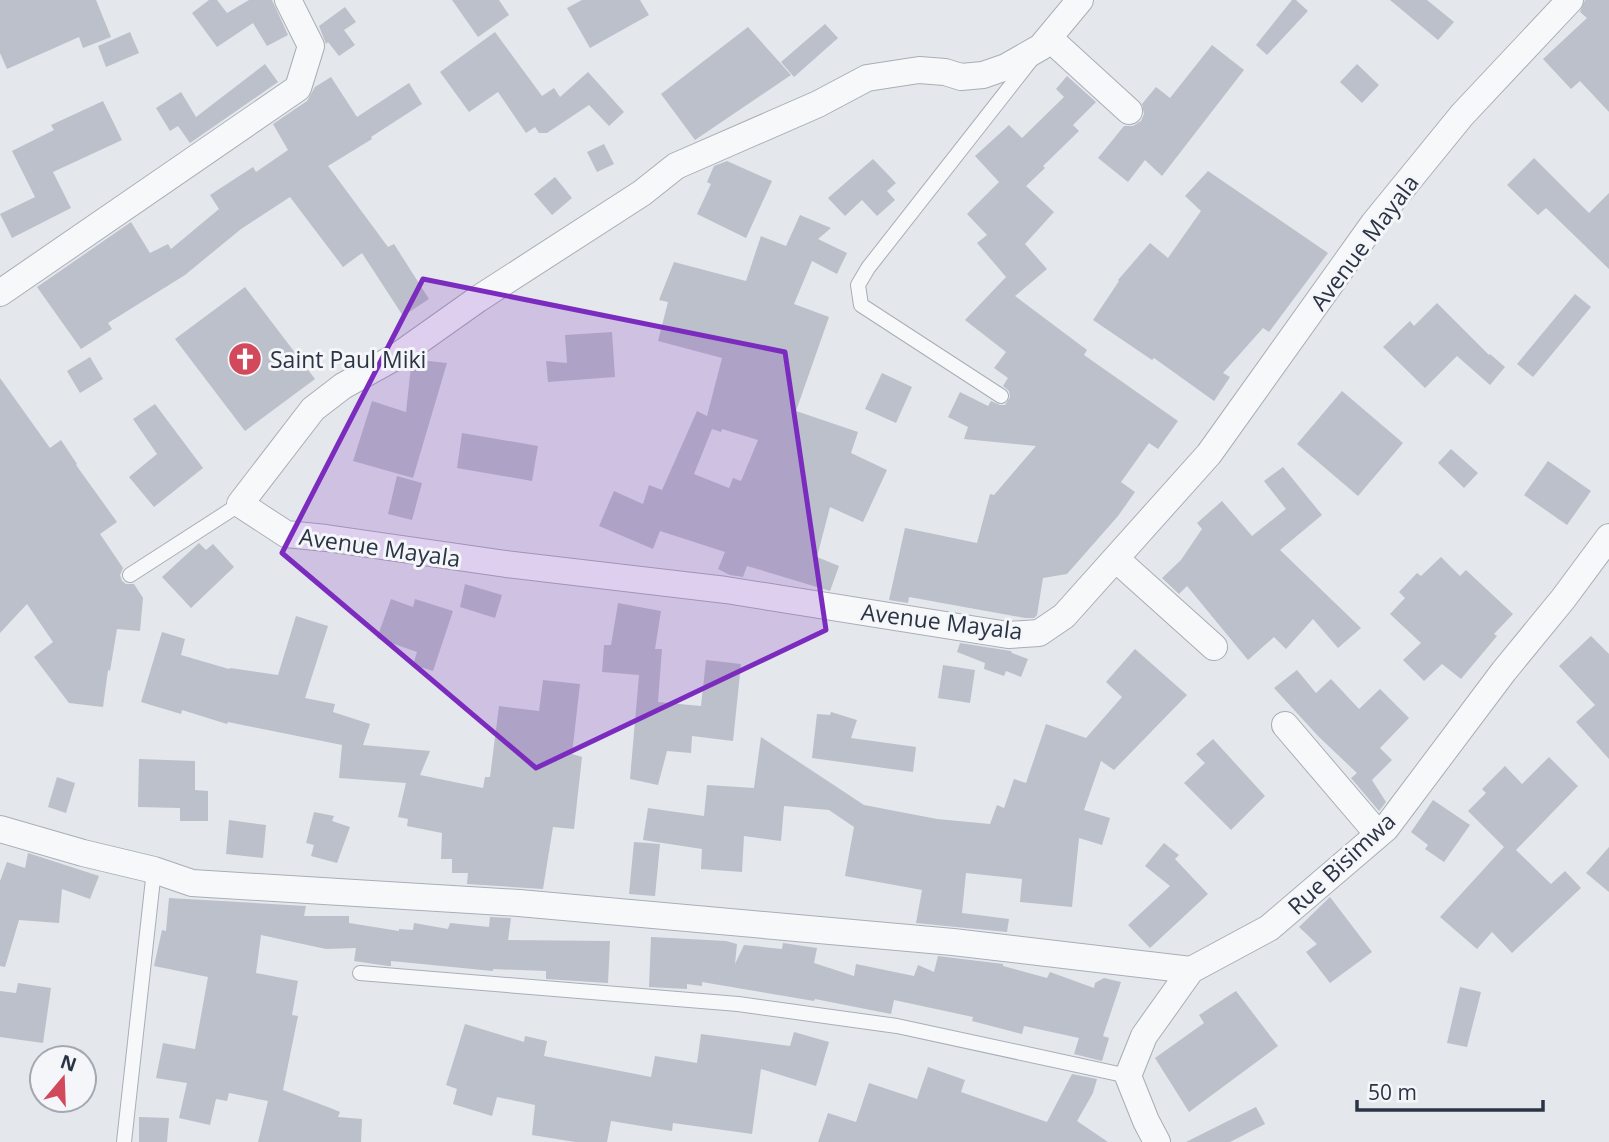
<svg xmlns="http://www.w3.org/2000/svg" width="1609" height="1142" font-family="'Open Sans',sans-serif">
  <rect width="100%" height="100%" fill="#e4e7ec"/>
  <!-- building -->
  <g fill="#bbc0ca" fill-rule="evenodd">
    <polygon points="0,0 96,0 111,37 83,48 79,37 7,69 0,53"/>
    <polygon points="209,0 217,0 227,13 249,0 272,0 288,35 267,46 253,23 217,47 192,13"/>
    <polygon points="452,0 499,0 509,15 478,37"/>
    <polygon points="582,0 640,0 649,15 590,48 567,8"/>
    <polygon points="1292,0 1296,0 1308,11 1267,55 1256,45"/>
    <polygon points="1390,0 1427,0 1454,22 1438,40"/>
    <polygon points="1585,0 1609,0 1609,112 1580,81 1571,89 1543,59 1587,18 1580,12"/>
    <polygon points="345,7 356,22 344,30 355,45 339,56 328,42 326,44 319,26"/>
    <polygon points="825,24 838,38 794,77 781,62"/>
    <polygon points="748,27 791,75 695,140 661,94"/>
    <polygon points="130,32 139,53 106,67 98,46"/>
    <polygon points="495,32 542,96 554,88 560,97 588,72 624,112 609,126 589,105 547,133 539,133 535,127 526,133 498,92 469,112 440,72"/>
    <polygon points="1212,45 1244,70 1162,176 1145,160 1128,182 1098,158 1124,126 1133,126 1141,121 1144,114 1142,104 1156,87 1170,98"/>
    <polygon points="265,64 278,82 190,143 178,126 170,131 156,108 181,92 196,117"/>
    <polygon points="1357,64 1379,85 1362,103 1340,82"/>
    <polygon points="1067,76 1096,102 1073,125 1079,131 1043,166 1045,168 1026,186 1054,212 1025,244 1047,269 1015,296 1087,350 1084,355 1178,421 1158,449 1149,443 1121,482 1135,492 1118,516 1067,574 1043,578 1037,615 1034,618 1025,618 909,597 908,603 889,600 905,528 977,543 990,494 994,495 1036,446 964,439 968,427 948,417 960,392 988,406 991,401 1000,405 1005,405 1010,397 1009,391 1003,386 1008,378 994,368 1006,352 965,320 1006,277 977,243 987,235 967,214 999,182 975,156 1009,125 1022,138 1064,97 1056,89"/>
    <polygon points="331,77 357,117 409,83 422,104 371,137 372,139 328,166 388,247 394,244 429,299 403,316 362,253 343,267 290,197 241,229 185,275 108,323 112,329 81,349 37,287 131,222 150,253 168,244 171,249 219,209 210,195 253,167 256,172 288,150 273,124 307,101 315,87"/>
    <polygon points="103,101 122,140 53,172 71,208 12,238 0,214 35,197 12,151 54,130 51,125"/>
    <polygon points="604,144 614,164 597,172 587,152"/>
    <polygon points="1534,158 1589,213 1609,193 1609,269 1546,208 1538,215 1507,185"/>
    <polygon points="873,159 896,183 887,191 895,200 877,216 862,200 845,216 828,198"/>
    <polygon points="727,161 772,181 746,238 697,214 711,184 707,182 714,166"/>
    <polygon points="1208,171 1328,253 1269,332 1263,328 1223,373 1230,377 1214,401 1154,358 1152,360 1093,320 1119,281 1118,280 1150,243 1168,258 1201,211 1185,196"/>
    <polygon points="555,177 572,198 552,215 534,194"/>
    <path d="M800,215l31,13 -13,11 29,14 -10,21 -25,-13 -18,43 35,13 -33,94 62,21 -7,21 36,17 -24,52 -33,-15 -13,50 22,9 -9,25 -83,-25 -4,11 -13,-2 -12,-6 7,-17 -65,-21 -7,18 -54,-23 15,-35 29,13 6,-19 13,5 35,-79 10,5 15,-58 -64,-17 10,-39 -9,-2 15,-38 72,19 15,-45 25,10zM712,429l9,3 1,-3 36,11 -17,41 -8,-3 -4,10 -35,-14z"/>
    <polygon points="245,287 315,379 245,431 175,339"/>
    <polygon points="1575,294 1591,307 1533,377 1517,364"/>
    <polygon points="1437,303 1489,355 1490,354 1505,367 1490,385 1457,356 1425,388 1383,347 1410,321 1414,326"/>
    <polygon points="612,332 615,377 548,382 546,361 567,363 565,335"/>
    <polygon points="90,357 103,379 80,393 67,371"/>
    <polygon points="420,360 447,363 413,478 353,461 372,401 406,412 411,366"/>
    <polygon points="882,373 912,387 896,423 865,409"/>
    <polygon points="0,378 50,448 61,440 77,464 76,465 117,522 100,534 123,568 120,575 122,581 126,584 134,584 143,598 140,631 117,629 110,671 108,670 103,707 69,703 34,657 53,642 27,604 0,633"/>
    <polygon points="1342,391 1403,443 1358,496 1297,444"/>
    <polygon points="155,404 203,468 154,507 129,477 157,454 133,419"/>
    <polygon points="462,433 538,446 532,481 457,468"/>
    <polygon points="1451,449 1478,473 1464,488 1438,463"/>
    <polygon points="1548,461 1591,491 1567,525 1524,495"/>
    <polygon points="1283,467 1322,515 1280,550 1361,628 1338,648 1313,619 1286,649 1274,637 1248,660 1187,586 1179,594 1162,578 1181,560 1202,529 1197,523 1222,501 1252,536 1286,509 1264,481"/>
    <polygon points="397,476 422,483 412,520 388,514"/>
    <polygon points="199,543 206,550 213,544 234,567 191,608 162,577"/>
    <polygon points="1441,557 1460,576 1466,570 1513,614 1494,634 1497,636 1461,679 1442,664 1424,681 1403,660 1421,643 1390,614 1405,598 1399,592 1417,573 1421,576"/>
    <polygon points="465,584 502,595 495,618 460,607"/>
    <polygon points="391,599 413,607 415,599 453,611 433,671 413,665 417,652 377,638"/>
    <polygon points="618,603 661,611 655,649 662,649 658,702 701,706 706,660 741,664 733,741 692,736 691,753 667,751 658,785 630,779 639,675 602,672 604,645 611,645"/>
    <polygon points="296,616 328,626 305,698 335,704 333,712 370,724 363,745 430,751 420,775 483,788 485,777 490,777 499,706 539,711 543,680 580,684 572,754 582,757 574,829 553,827 543,889 467,884 468,873 452,873 452,859 441,859 442,833 407,826 408,819 398,817 406,783 339,778 342,745 228,722 227,724 182,710 181,714 141,702 162,632 185,639 181,655 229,669 230,668 278,675"/>
    <polygon points="1591,636 1609,654 1609,759 1576,722 1595,705 1559,666"/>
    <polygon points="960,643 1011,651 1012,653 1028,659 1021,677 1006,671 1004,676 984,669 985,663 957,652"/>
    <polygon points="1135,649 1187,695 1114,770 1101,761 1084,810 1110,818 1102,845 1079,838 1072,907 1020,902 1022,879 966,873 962,913 1009,919 1007,932 916,923 922,890 845,876 854,827 829,810 784,806 781,841 744,836 742,872 701,869 702,849 643,840 648,808 704,816 707,785 754,788 761,737 864,805 937,819 990,824 997,805 1004,808 1014,779 1026,783 1046,724 1086,738 1122,697 1106,682"/>
    <polygon points="943,665 975,670 970,703 938,698"/>
    <polygon points="1297,670 1316,693 1331,679 1359,709 1380,689 1409,718 1380,748 1392,760 1372,780 1386,802 1379,811 1351,778 1357,773 1319,737 1274,688"/>
    <polygon points="831,712 857,720 851,738 916,747 913,772 812,758 817,714 830,715"/>
    <polygon points="1213,739 1265,796 1231,830 1184,783 1205,763 1196,754"/>
    <polygon points="1549,757 1578,786 1516,850 1551,884 1565,871 1581,888 1512,953 1492,932 1477,949 1440,917 1504,847 1468,811 1486,793 1482,789 1505,766 1522,784"/>
    <polygon points="139,759 195,761 195,790 208,791 208,821 180,821 180,808 138,807"/>
    <polygon points="57,777 75,783 66,813 48,807"/>
    <polygon points="1433,800 1470,825 1444,862 1425,849 1428,845 1411,832"/>
    <polygon points="314,812 334,816 332,821 350,827 337,863 311,856 314,845 306,843"/>
    <polygon points="229,820 266,825 263,858 226,854"/>
    <polygon points="634,842 660,844 655,896 629,894"/>
    <polygon points="1164,843 1179,855 1175,859 1208,894 1150,948 1128,925 1170,886 1145,866"/>
    <polygon points="1609,847 1609,892 1586,873"/>
    <polygon points="28,853 99,876 90,899 62,889 59,923 19,920 5,967 0,966 0,881 7,862 25,868"/>
    <polygon points="1330,897 1372,952 1330,983 1306,952 1317,944 1299,927"/>
    <polygon points="169,898 306,906 304,916 349,916 349,923 399,931 399,929 413,930 414,923 448,929 450,923 489,927 490,917 511,918 508,940 610,941 608,983 546,979 546,971 493,969 493,971 391,961 391,966 388,966 354,961 356,948 326,949 261,935 256,973 298,981 292,1015 298,1016 283,1090 333,1109 340,1112 338,1117 362,1119 361,1142 258,1142 268,1101 229,1093 227,1101 216,1099 210,1125 179,1118 187,1083 156,1078 163,1043 195,1049 208,977 154,966 162,930 166,931"/>
    <polygon points="651,937 726,941 737,944 735,964 744,945 782,949 783,943 817,948 814,963 854,976 856,964 914,976 918,965 934,972 938,956 1003,964 1003,966 1047,978 1050,972 1094,988 1095,983 1104,978 1121,982 1103,1036 1109,1038 1102,1061 1074,1054 1079,1038 1024,1026 1022,1034 972,1021 973,1017 894,1000 891,1014 815,999 814,1001 702,982 702,986 687,984 687,989 649,987"/>
    <polygon points="18,983 51,988 43,1043 0,1037 0,991 16,993"/>
    <polygon points="1460,987 1481,992 1467,1047 1447,1043"/>
    <polygon points="1236,991 1278,1046 1189,1112 1155,1058 1204,1023 1199,1015"/>
    <polygon points="465,1024 524,1042 525,1036 547,1041 544,1056 651,1077 655,1056 697,1063 701,1034 790,1046 794,1032 829,1042 816,1086 761,1069 752,1134 673,1123 672,1131 611,1121 607,1142 575,1142 532,1135 535,1105 497,1097 492,1116 453,1104 457,1089 446,1085"/>
    <polygon points="928,1067 965,1080 961,1092 1047,1122 1072,1074 1097,1079 1093,1093 1077,1121 1108,1142 818,1142 828,1113 856,1122 869,1083 917,1099"/>
    <polygon points="1256,1107 1265,1124 1230,1142 1186,1142"/>
    <polygon points="139,1117 169,1118 167,1142 139,1142"/>
  </g>
  <g fill="none" stroke-linecap="round" stroke-linejoin="round">
    <!-- service casing -->
    <g stroke="#a9aeb7" stroke-width="16">
      <g id="service">
        <polyline points="1001,396 861,305 858,285 868,268 1031,60"/>
        <polyline points="130,575 240,504"/>
        <polyline points="360,973 738,1004 897,1026 1128,1076"/>
        <polyline points="124,1142 154,870"/>
      </g>
    </g>
    <!-- minor casing -->
    <g stroke="#a9aeb7" stroke-width="28">
      <g id="minor">
        <polyline points="1080,0 1041,47 1006,67 983,75 961,77 945,72 919,70 867,78 818,104 676,166 642,193 478,299 399,355 343,386 313,409 240,504 286,534 326,538 506,564 726,590 1008,635 1039,633 1064,616 1209,454 1374,223 1462,115 1570,0"/>
        <polyline points="1049,38 1129,111"/>
        <polyline points="0,293 298,88 311,46 288,0"/>
        <polyline points="1116,559 1214,647"/>
        <polyline points="1285,725 1378,834"/>
        <polyline points="0,829 83,853 154,870 192,883 519,903 953,942 1191,970"/>
        <polyline points="1157,1142 1146,1121 1128,1076 1144,1036 1191,970 1269,928 1386,828 1504,671 1563,599 1609,537"/>
      </g>
    </g>
    <!-- service -->
    <use href="#service" stroke="#f7f8fa" stroke-width="14"/>
    <!-- minor -->
    <use href="#minor" stroke="#f7f8fa" stroke-width="26"/>
  </g>
  <!-- marked area -->
  <path fill="#7b2cbf" fill-opacity="0.2" stroke="#7b2cbf" stroke-width="5" stroke-linejoin="round" d="M423,279l362,73 41,278 -290,138 -254,-215z"/>
  <!-- icons -->
  <defs>
    <g id="church-disc" transform="scale(1.75)"><circle r="9.5" fill="#d1495b" stroke="#f4f6f9"/><path d="M-1.2-6h2.4v3.5h3.3v2.4h-3.3V6h-2.4V-.1h-3.3v-2.4h3.3Z" fill="#fff"/></g>
  </defs>
  <g fill-rule="evenodd">
    <use href="#church-disc" x="245" y="359"/>
  </g>
  <g text-anchor="middle" dominant-baseline="central" stroke-width="6" stroke-linejoin="round" paint-order="stroke">
    <!-- street labels -->
    <g font-size="23" fill="#2b3445" stroke="#f4f6f9">
      <text transform="translate(1364 242) rotate(-53)">Avenue Mayala</text>
      <text transform="translate(380 547) rotate(8)">Avenue Mayala</text>
      <text transform="translate(942 621) rotate(7)">Avenue Mayala</text>
      <text transform="translate(1341 863) rotate(-43)">Rue Bisimwa</text>
    </g>
    <!-- poi labels -->
    <g font-size="23" fill="#2b3445" stroke="#f4f6f9" text-anchor="start">
      <text x="270" y="359">Saint Paul Miki</text>
    </g>
  </g>
  <!-- north arrow -->
  <g transform="translate(63 1079) rotate(19)"><circle r="33" fill="#f4f6f9" stroke="#a4a8b1" stroke-width="2"/>
  <path d="M0-5L12 26L0 18L-12 26Z" fill="#d1495b"/>
  <text y="-10" font-size="19" font-weight="bold" text-anchor="middle" fill="#2b3445">N</text>
  </g>
  <!-- scale -->
  <path d="M1357 1100v10h186v-10" fill="none" stroke="#2b3445" stroke-width="3.5"/>
  <text x="1368" y="1100" font-size="21" fill="#2b3445" stroke="#f4f6f9" stroke-width="5" paint-order="stroke">50 m</text>
</svg>
